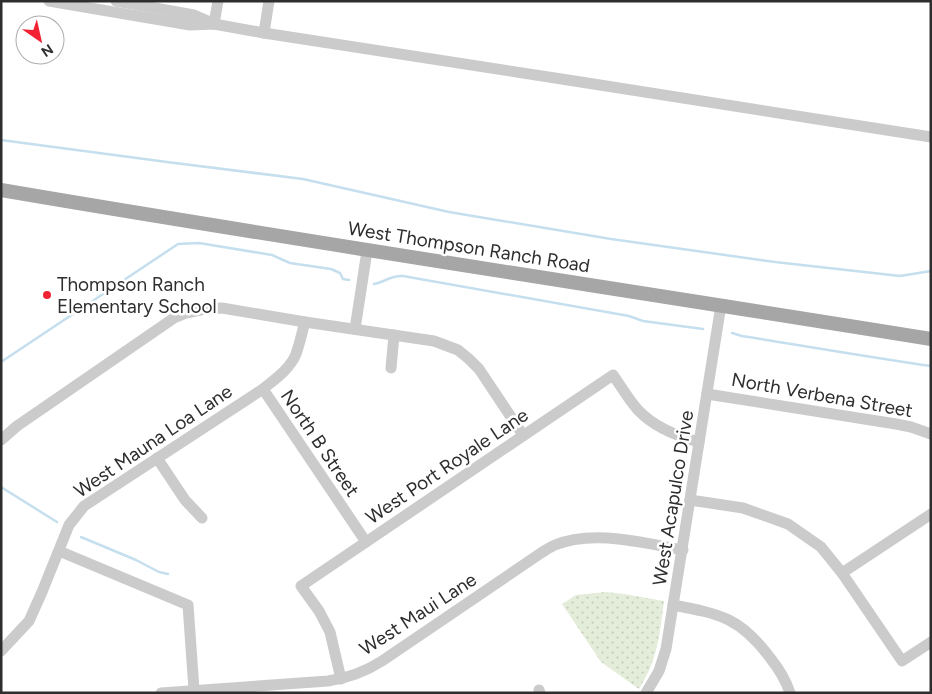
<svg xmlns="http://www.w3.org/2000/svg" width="932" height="694" font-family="Figtree,sans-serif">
  <defs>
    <pattern id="park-dots" width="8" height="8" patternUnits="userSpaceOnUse" patternTransform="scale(1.25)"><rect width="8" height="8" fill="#e4edda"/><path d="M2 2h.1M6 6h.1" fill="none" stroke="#c4ccbb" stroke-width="1.8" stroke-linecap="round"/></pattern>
  </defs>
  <rect width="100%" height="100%" fill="#fff"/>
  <!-- park -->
  <path fill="url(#park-dots)" d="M606,592l18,2 40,7c-3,22 -5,46 -14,67 -3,7 -7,14 -11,21l-38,-27 -39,-58 14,-9z"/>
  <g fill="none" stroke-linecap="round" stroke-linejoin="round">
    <!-- stream -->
    <g stroke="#c5dfee" stroke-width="2.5">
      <polyline points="1,140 167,162 303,179 449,212 611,239 775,262 900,276 931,271"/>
      <path d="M374,284c11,-2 17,-9 29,-8l226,40 14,5 60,8"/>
      <path d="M732,333l10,3c63,10 126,21 189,30"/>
      <polyline points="1,362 178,244 199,243 272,255 290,263 331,269 340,273 343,279 349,280"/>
      <polyline points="1,487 57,522"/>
      <polyline points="81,537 136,560 159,572 168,574"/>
    </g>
    <!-- minor -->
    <g stroke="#cbcbcb" stroke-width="11">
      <polyline points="49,1 190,25 214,24 264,33 269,1"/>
      <polyline points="116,1 194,15 210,22"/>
      <polyline points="214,24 218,1"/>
      <path d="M264,33c223,33 444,70 667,104"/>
      <polyline points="355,329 367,251"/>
      <polyline points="391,368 394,335"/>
      <polyline points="263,389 366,542"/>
      <polyline points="707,394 896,424 911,427 931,434"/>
      <polyline points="1,440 17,426 174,318 186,313 205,309 222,308 305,322 434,341 458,350 469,359 479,369 523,435"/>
      <polyline points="157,458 185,500 202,518"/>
      <polyline points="690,500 743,508 788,524 821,547 842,573 902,661 931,642"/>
      <polyline points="59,551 188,605 194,690"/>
      <polyline points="842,573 931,514"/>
      <path d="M673,605c48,9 68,13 98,54 8,10 15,22 19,34"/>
      <path d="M1,651l28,-30 13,-29 27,-67 15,-19 179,-117c12,-10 27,-20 33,-35 4,-11 6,-22 9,-32"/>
      <path d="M341,679l-11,-47 -11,-21 -18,-25 312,-211c8,11 15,24 25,35 16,17 38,26 61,32"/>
      <polyline points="539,690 540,693"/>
      <path d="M161,693l167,-12c20,-3 37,-9 54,-20l159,-108c5,-3 9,-6 14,-8 38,-16 88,-2 128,5"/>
      <polyline points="646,693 659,671 666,649 721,305"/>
    </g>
    <!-- major -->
    <path stroke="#a6a6a6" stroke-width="14" d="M1,190c310,53 620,99 930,149"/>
  </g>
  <!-- markers -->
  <circle fill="#f32233" stroke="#fff" stroke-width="2" cx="47" cy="295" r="5"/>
  <g text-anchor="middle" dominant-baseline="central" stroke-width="5" stroke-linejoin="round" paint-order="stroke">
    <!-- street labels -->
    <g font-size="19" fill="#2e2e2e" stroke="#fff">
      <text transform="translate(469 247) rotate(9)">West Thompson Ranch Road</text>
      <text transform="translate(822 395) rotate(10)">North Verbena Street</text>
      <text transform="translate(153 441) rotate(-34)">West Mauna Loa Lane</text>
      <text transform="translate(320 443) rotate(56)">North B Street</text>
      <text transform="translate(447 466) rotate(-34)">West Port Royale Lane</text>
      <text transform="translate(673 498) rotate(-81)">West Acapulco Drive</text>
      <text transform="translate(418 614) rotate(-33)">West Maui Lane</text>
    </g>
    <!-- poi labels -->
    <g font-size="19" fill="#2e2e2e" stroke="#fff" text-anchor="start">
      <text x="57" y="284">Thompson Ranch<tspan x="57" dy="22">Elementary School</tspan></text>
    </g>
  </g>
  <!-- border -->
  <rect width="932" height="694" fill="none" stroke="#2e2e2e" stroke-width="5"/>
  <!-- north arrow -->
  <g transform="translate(40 40) rotate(146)"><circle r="24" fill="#ffffff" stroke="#ababab"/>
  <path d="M0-4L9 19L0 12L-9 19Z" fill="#f32233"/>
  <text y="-8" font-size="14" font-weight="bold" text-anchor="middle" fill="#2e2e2e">N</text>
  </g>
</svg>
